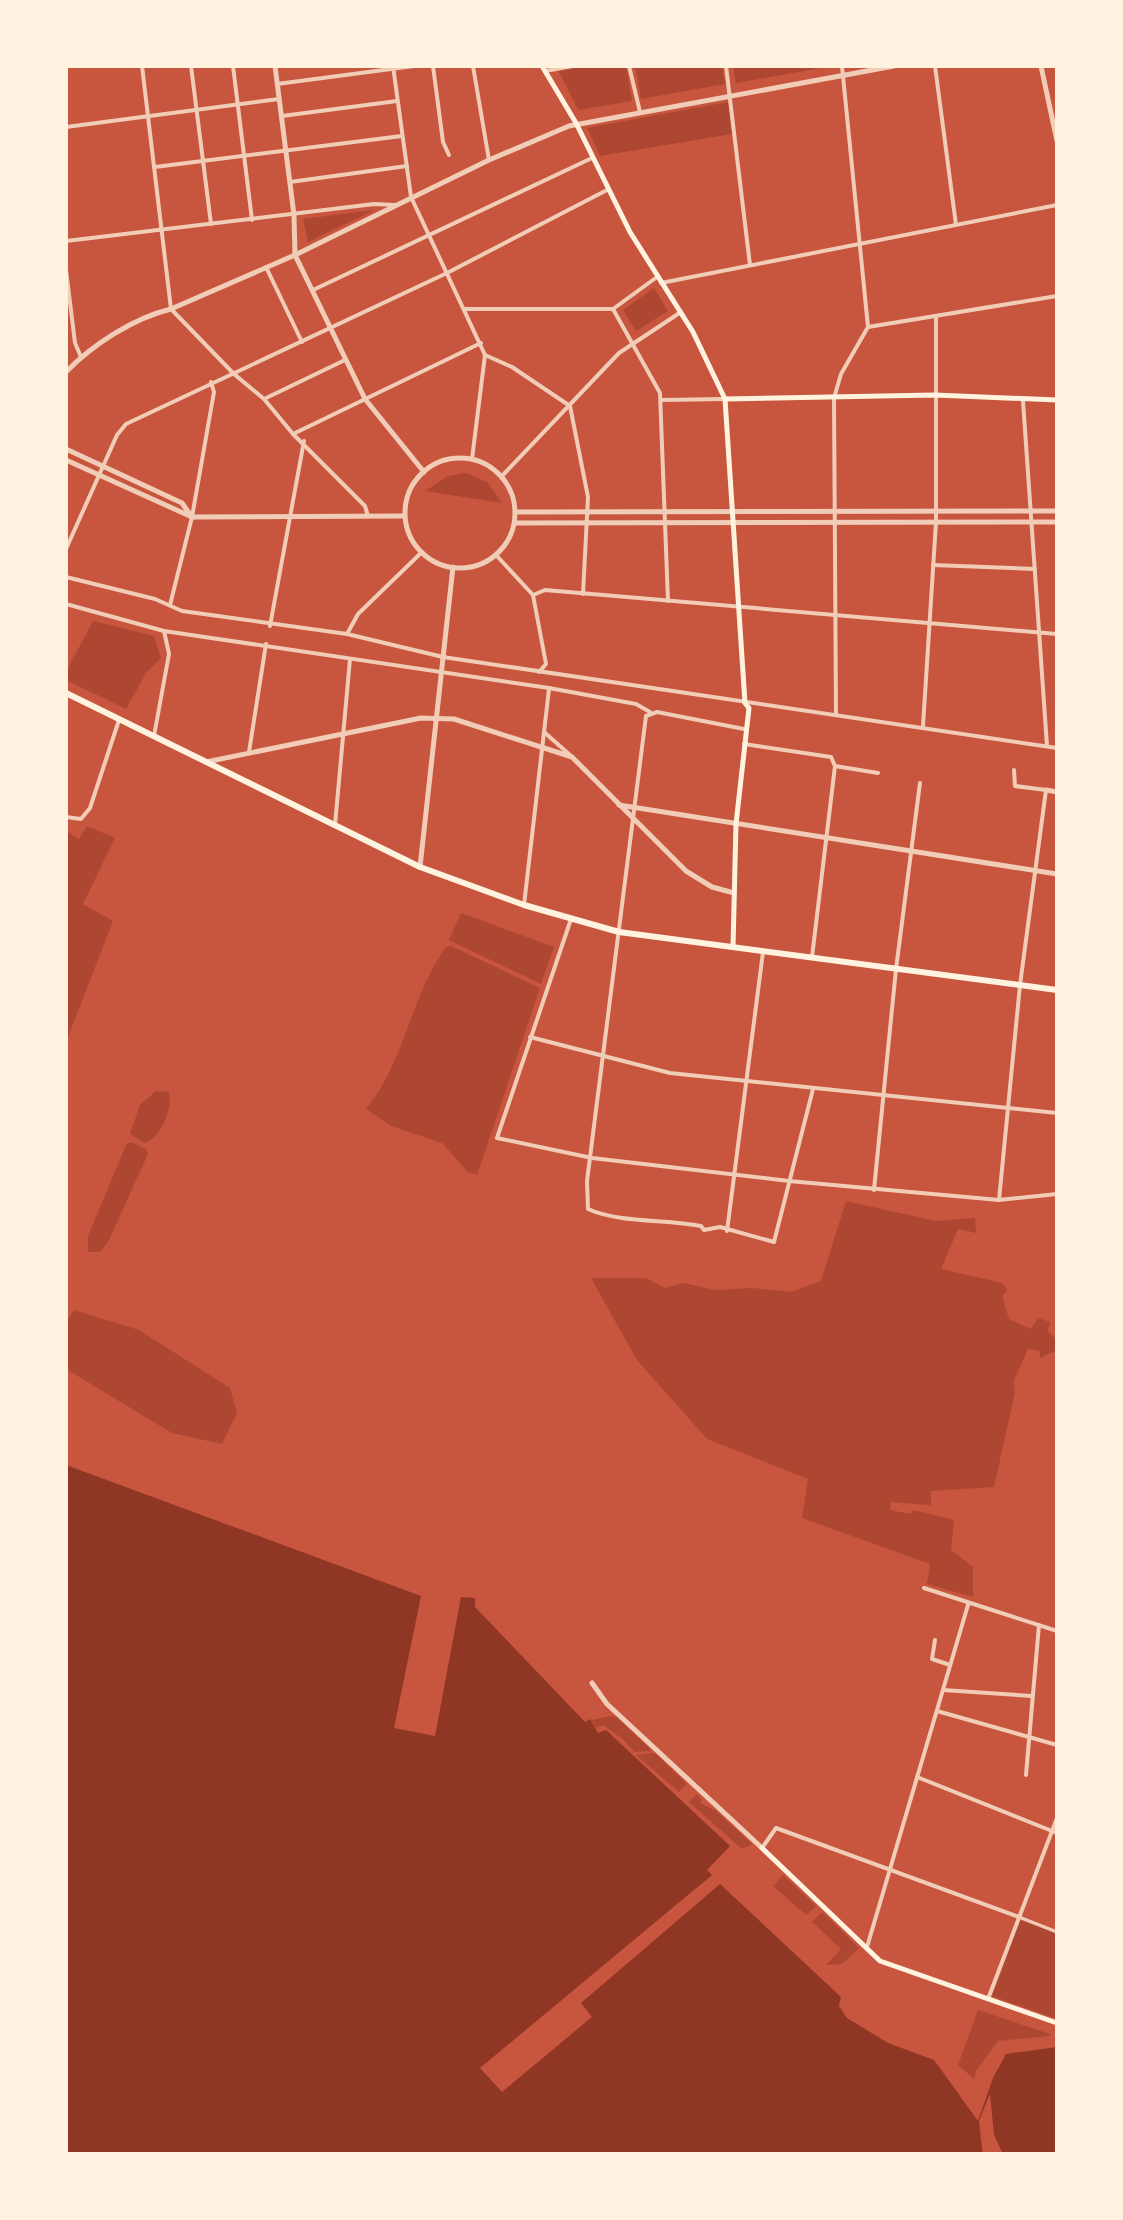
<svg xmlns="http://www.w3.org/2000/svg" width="1123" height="2220" font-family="'Fira Sans',sans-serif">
  <rect width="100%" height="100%" fill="#c8553d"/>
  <!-- green -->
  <g fill="#ae4732">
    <polygon points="582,66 626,66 632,101 578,110 558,70"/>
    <polygon points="635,66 722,66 725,84 641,99"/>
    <polygon points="733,66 832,66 736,83"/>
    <polygon points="728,102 732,134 600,156 587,128"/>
    <polygon points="374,210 308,242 303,219"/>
    <polygon points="654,288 668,311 636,331 623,310"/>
    <polygon points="466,473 487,482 502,503 425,491 448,476"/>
    <polygon points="93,621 154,636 161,658 146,673 126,709 66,680 66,672"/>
    <polygon points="87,826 115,838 83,904 113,921 66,1042 66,831 79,839"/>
    <polygon points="461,913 554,947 541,984 449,940"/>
    <path d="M451,946l89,42 -63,187 -9,-3 -26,-29 -51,-17 -25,-17c39,-47 44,-112 80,-162z"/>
    <path d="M156,1091l13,1c4,16 -8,47 -25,51l-14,-9 10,-29z"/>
    <polygon points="131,1142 146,1149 148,1154 108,1242 100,1252 88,1252 88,1236 126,1145"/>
    <polygon points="846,1201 936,1221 975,1218 976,1233 958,1229 941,1269 1003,1283 1007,1291 1002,1296 1009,1319 1031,1329 1038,1318 1050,1322 1048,1331 1056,1340 1057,1350 1040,1358 1040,1351 1028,1349 1014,1380 1015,1392 994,1487 931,1491 931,1505 891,1502 890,1510 911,1514 913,1510 954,1520 951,1550 973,1567 973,1597 927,1584 930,1564 802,1518 808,1479 707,1439 637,1360 591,1278 646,1278 665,1288 683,1283 715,1290 753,1288 791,1292 821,1281"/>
    <polygon points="74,1310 139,1330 230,1388 237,1413 222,1444 172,1433 66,1369 66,1322"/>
    <polygon points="610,1716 617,1717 652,1751 634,1752 624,1740 603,1725 596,1728 591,1720"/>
    <polygon points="655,1753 687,1784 679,1792 636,1755"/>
    <polygon points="697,1794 702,1800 700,1803 715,1810 752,1844 742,1849 689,1802"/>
    <polygon points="783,1875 816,1906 806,1915 773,1886"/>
    <polygon points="822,1912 859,1948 842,1964 826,1965 841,1949 812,1922"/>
    <polygon points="1020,1920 1057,1934 1057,2019 992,1996"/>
    <polygon points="978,2010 1050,2034 1049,2036 998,2041 976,2071 974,2079 958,2065"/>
  </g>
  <!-- water -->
  <polygon fill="#8f3625" points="66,1465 421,1596 394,1728 435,1736 461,1597 475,1598 475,1607 585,1722 590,1719 598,1733 606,1730 730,1846 707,1870 712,1875 480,2068 502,2092 592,2017 581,2003 720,1884 841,1997 839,2006 847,2018 888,2043 934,2060 978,2121 993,2078 1006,2054 1057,2047 1057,2154 66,2154"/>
  <!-- pier -->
  <polygon fill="#c8553d" points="990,2094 994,2135 1003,2154 983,2154 982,2149 979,2121"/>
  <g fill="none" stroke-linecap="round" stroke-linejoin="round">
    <!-- pedestrian -->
    <polyline stroke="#f1ccb7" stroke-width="3" points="1019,1917 1057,1932"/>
    <!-- minor -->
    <g stroke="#f1ccb7" stroke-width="4">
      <polyline points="142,66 171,309 234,374 264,399 293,434 365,506 368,516"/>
      <polyline points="191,66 211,224"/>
      <polyline points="233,66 252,220"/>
      <polyline points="393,66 411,197 485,355 472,459"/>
      <polyline points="433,66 443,142 449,155"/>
      <polyline points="473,66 489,160"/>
      <polyline points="629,66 640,112"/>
      <polyline points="726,66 750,265"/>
      <polyline points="842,66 868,327"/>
      <polyline points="935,66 956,225"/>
      <polyline points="545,71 573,66"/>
      <polyline points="277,84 414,66"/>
      <polyline points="282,116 397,101"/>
      <polyline points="66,127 279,99"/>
      <polyline points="155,167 402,136"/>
      <polyline points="290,182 407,166"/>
      <polyline points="66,241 374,204 395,205"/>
      <polyline points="266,267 302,342"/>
      <polyline points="66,270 75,343 81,357"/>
      <polyline points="661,283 1057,205"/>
      <polyline points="313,290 592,158"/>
      <polyline points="465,309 613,309 660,393 668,601"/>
      <polyline points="613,309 657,277"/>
      <polyline points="868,327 1057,296"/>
      <polyline points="485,355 512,367 570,406 588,497 583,594"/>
      <polyline points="264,399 345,360"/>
      <polyline points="661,400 725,399"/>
      <polyline points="1023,401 1047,746"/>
      <polyline points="293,434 481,343"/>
      <polyline points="502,476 619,353 681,312"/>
      <polyline points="66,549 117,435 126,424 447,273 607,190"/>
      <polyline points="496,555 533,595 545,590 1057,634"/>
      <polyline points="933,565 1035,569"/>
      <polyline points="66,577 155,599 182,611 347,634 443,657 1057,748"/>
      <polyline points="533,595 546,664 539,672"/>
      <polyline points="66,604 164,631 549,688 636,704 650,712"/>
      <polyline points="170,605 192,517 214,392 211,382"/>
      <polyline points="270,626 304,441"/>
      <polyline points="347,634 358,614 422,552"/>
      <polyline points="836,714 834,398 841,374 868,327"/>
      <polyline points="923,726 936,522 936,317"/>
      <path d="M744,729l-87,-17 -11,4 -59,465 1,28c31,14 78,10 113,17l3,4 16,-3 54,15 39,-153"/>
      <polyline points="544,732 570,755"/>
      <polyline points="154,736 169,654 164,631"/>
      <polyline points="744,744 831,757 835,766 878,773"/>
      <polyline points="249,752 266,644"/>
      <polyline points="66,817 81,819 90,808 119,720"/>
      <polyline points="335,825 350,659"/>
      <polyline points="524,905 549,689"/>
      <polyline points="571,919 497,1138 592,1158 789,1181 999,1200 1057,1194"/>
      <polyline points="812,957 835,766"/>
      <polyline points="530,1037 670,1073 1057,1113"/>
      <polyline points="874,1190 896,969 920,783"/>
      <polyline points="999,1200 1020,985 1046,790 1015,786 1014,770"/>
      <polyline points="727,1231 763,952"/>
      <polyline points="924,1588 1057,1631"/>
      <polyline points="935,1640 932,1659 950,1665"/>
      <polyline points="943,1690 1032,1696"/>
      <polyline points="937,1711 1057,1745"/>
      <polyline points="1026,1775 1039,1625"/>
      <polyline points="917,1777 1057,1833"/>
      <polyline points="762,1848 776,1828 1019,1917"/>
      <polyline points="867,1947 968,1605"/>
      <polyline points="988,1999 1057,1818"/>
    </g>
    <!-- tertiary -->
    <g stroke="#f1ccb7" stroke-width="5">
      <polyline points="275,66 294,215 295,255 365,399 424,472"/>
      <polyline points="1041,66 1057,141"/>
      <path d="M66,372c27,-28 68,-54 105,-63l124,-54 194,-95 80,-34 325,-60"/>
      <polyline points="66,449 182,503 191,516"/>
      <circle cx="460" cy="513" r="55"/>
      <polyline points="66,460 192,517 403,516"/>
      <polyline points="515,512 1057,511"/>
      <polyline points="515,523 1057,522"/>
      <polyline points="206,762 421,718 454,719 572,757 686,871 712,887 734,893"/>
      <polyline points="1046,790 1057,792"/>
      <polyline points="619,805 1057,874"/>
      <polyline points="420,867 453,567"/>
      <polyline points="592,1683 607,1704 762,1848"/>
    </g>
    <!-- secondary -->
    <g stroke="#fff3e0" stroke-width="5">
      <polyline points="542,66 576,123 630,232 693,332 725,399 745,703 749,708 736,824 733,947"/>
      <polyline points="725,399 935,395 1057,400"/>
      <polyline points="762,1848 880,1961 1057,2023"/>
    </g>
    <!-- primary -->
    <polyline stroke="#fff3e0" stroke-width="6" points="66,693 420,867 524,905 619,932 1057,990"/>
  </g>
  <!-- border -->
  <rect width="1123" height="2220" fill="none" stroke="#fff3e0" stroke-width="136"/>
</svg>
